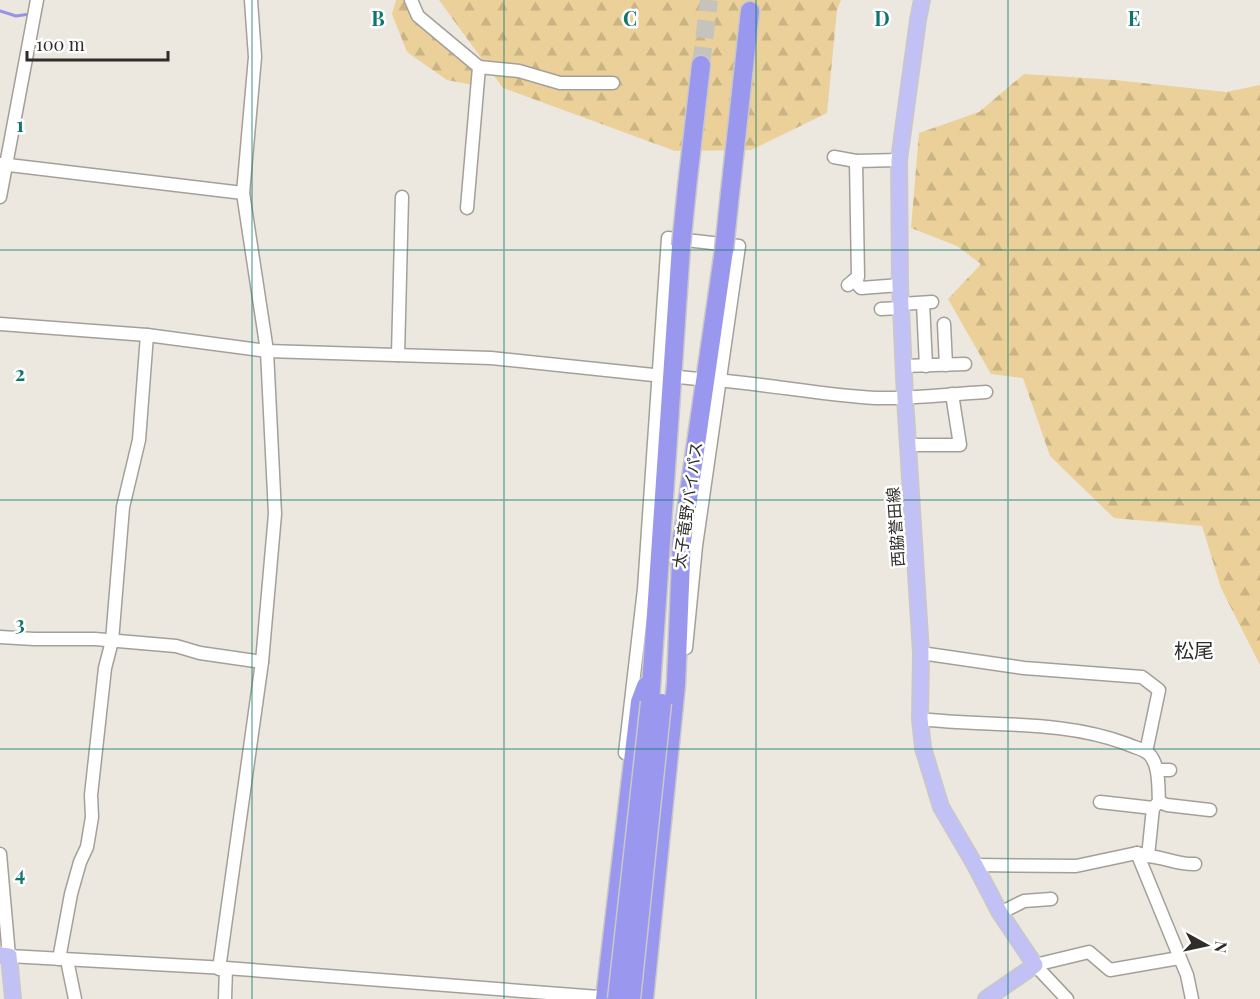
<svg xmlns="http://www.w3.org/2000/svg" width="1260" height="999" font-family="'Playfair Display','Noto Sans JP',serif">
  <defs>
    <pattern id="forest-firs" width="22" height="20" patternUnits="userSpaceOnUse" patternTransform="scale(1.5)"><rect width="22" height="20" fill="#ebd199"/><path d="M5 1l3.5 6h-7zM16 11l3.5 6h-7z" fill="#cab484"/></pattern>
  </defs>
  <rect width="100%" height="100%" fill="#ece8e0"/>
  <!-- forest -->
  <g fill="url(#forest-firs)">
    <polygon points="396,0 408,0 423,29 477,68 473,85 447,80 407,52 392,14"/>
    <polygon points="439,0 841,0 837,10 827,113 751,150 675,151 503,88"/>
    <polygon points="1024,74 1115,80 1226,92 1260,85 1260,665 1221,588 1202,526 1114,518 1050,456 1023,378 991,374 948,299 981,264 957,246 911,228 919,133 979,112"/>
  </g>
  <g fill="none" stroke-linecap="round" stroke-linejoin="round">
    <!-- stream -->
    <polyline stroke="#9693e5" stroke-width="3" points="0,11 16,16 30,14"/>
    <!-- highway-tunnel -->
    <polyline stroke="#c6c3bc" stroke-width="18" stroke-dasharray="18 9" stroke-linecap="butt" points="701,65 709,0"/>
    <!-- minor casing -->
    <g stroke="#a4a099" stroke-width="15">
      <g id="minor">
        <polyline points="411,0 418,16 479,67 467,208"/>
        <polyline points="479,67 519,71 560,83 613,83"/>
        <polyline points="834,157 856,161 899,160"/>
        <polyline points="0,164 243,193"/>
        <polyline points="0,197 37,0"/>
        <polyline points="854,280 861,288 900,285"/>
        <polyline points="848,285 858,277 856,161"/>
        <polyline points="923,303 926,366"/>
        <polyline points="901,304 932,302"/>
        <polyline points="881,309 901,308"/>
        <polyline points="0,324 147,335 267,351 491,358 663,376"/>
        <polyline points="944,324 946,365"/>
        <polyline points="398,355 402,197"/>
        <polyline points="904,366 965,364"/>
        <polyline points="679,377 698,379"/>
        <path d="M714,380c54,4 107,15 161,18 37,1 74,-4 111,-6"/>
        <polyline points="908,445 960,445 952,394"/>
        <polyline points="0,637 34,639 95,639 176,646 200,653 262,662"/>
        <polyline points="921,653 1024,668 1142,677 1159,690 1146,752"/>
        <path d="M920,719c69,8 141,0 207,25 6,3 16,5 21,9 12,11 10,34 11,49l-6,6 -5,48 -11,-3 -61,13 -101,-1"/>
        <polyline points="625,753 644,589 668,238 739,246 696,546 686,648"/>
        <polyline points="1157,770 1170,770"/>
        <polyline points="1100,802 1153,808"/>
        <polyline points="1159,802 1167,805 1210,810"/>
        <polyline points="1137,853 1187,975 1192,999"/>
        <polyline points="0,854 9,956 226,968 612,998"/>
        <path d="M1148,856c15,1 32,9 47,8"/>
        <polyline points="1000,913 1024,901 1051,899"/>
        <polyline points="59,959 71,894 80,862 87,847 92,817 91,795 105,668 112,641 123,507 139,440 147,335"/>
        <polyline points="67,960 75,999"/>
        <polyline points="219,969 262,662 275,514 267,351 243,193 255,57 251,0"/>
        <polyline points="225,999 226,968"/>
        <polyline points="1067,999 1035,965 1089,952 1110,970 1179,958"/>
      </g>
    </g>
    <!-- major casing -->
    <g stroke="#c9c8c8" stroke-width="18">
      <g id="major">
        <polyline points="922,0 918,20 899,160 900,285 905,398 921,653 920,719 923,748 941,807 975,865 1000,913 1035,965 986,999"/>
        <polyline points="0,955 9,956 13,999"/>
      </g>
    </g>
    <!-- highway casing -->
    <g stroke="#c9c8c8" stroke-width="21">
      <g id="highway">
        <polyline points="687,187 701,65"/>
        <polyline points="730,193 750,11"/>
        <polyline points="681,548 724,250"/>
        <polyline points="650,702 681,246"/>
        <polyline points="605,999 640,702 646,686"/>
        <polyline points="644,999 676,684 682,536"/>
      </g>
    </g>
    <!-- minor -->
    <use href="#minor" stroke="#fff" stroke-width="12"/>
    <!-- major -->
    <use href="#major" stroke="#c2c1f5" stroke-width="15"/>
    <!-- highway -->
    <use href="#highway" stroke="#9a97ef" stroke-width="18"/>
    <!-- highway-bridge casing -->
    <g stroke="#c9c8c8" stroke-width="21" stroke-linecap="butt">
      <g id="highway-bridge">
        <polyline points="681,246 687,187"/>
        <polyline points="724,250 730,193"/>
        <polyline points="617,999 650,702"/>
        <polyline points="631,999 662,703"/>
      </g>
    </g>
    <!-- highway-bridge -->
    <use href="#highway-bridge" stroke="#9a97ef" stroke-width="18"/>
  </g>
  <!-- grid -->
  <path fill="none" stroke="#0f766e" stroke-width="1.5" stroke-opacity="0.55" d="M252,0v999M504,0v999M756,0v999M1008,0v999M0,250h1260M0,500h1260M0,749h1260"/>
  <g text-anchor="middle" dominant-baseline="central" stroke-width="5" stroke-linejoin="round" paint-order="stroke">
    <!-- street labels -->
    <g font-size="16" fill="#2e2d2a" stroke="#fff">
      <text transform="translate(687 505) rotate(-82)">太子竜野バイパス</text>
      <text transform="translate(895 527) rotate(-94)">西脇誉田線</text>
    </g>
    <!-- quarter labels -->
    <g font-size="20" fill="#2e2d2a" stroke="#fff">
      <text x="1194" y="649">松尾</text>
    </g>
  </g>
  <g font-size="20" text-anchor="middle" font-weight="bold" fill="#0f766e" stroke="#fff" stroke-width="5" stroke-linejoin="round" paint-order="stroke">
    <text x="378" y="26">B</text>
    <text x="630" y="26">C</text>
    <text x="882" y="26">D</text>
    <text x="1134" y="26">E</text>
    <text x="20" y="132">1</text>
    <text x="20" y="381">2</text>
    <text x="20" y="631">3</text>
    <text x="20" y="881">4</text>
  </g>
  <!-- north arrow -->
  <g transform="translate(1206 945) rotate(98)" stroke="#ffffff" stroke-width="4.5" paint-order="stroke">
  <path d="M0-4.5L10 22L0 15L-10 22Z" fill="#2e2d2a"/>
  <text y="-9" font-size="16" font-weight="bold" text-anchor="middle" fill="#2e2d2a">N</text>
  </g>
  <!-- scale -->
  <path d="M27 51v9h141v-9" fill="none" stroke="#2e2d2a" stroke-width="3"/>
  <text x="36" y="51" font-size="18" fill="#2e2d2a" stroke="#ffffff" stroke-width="4.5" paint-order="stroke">100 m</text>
</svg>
